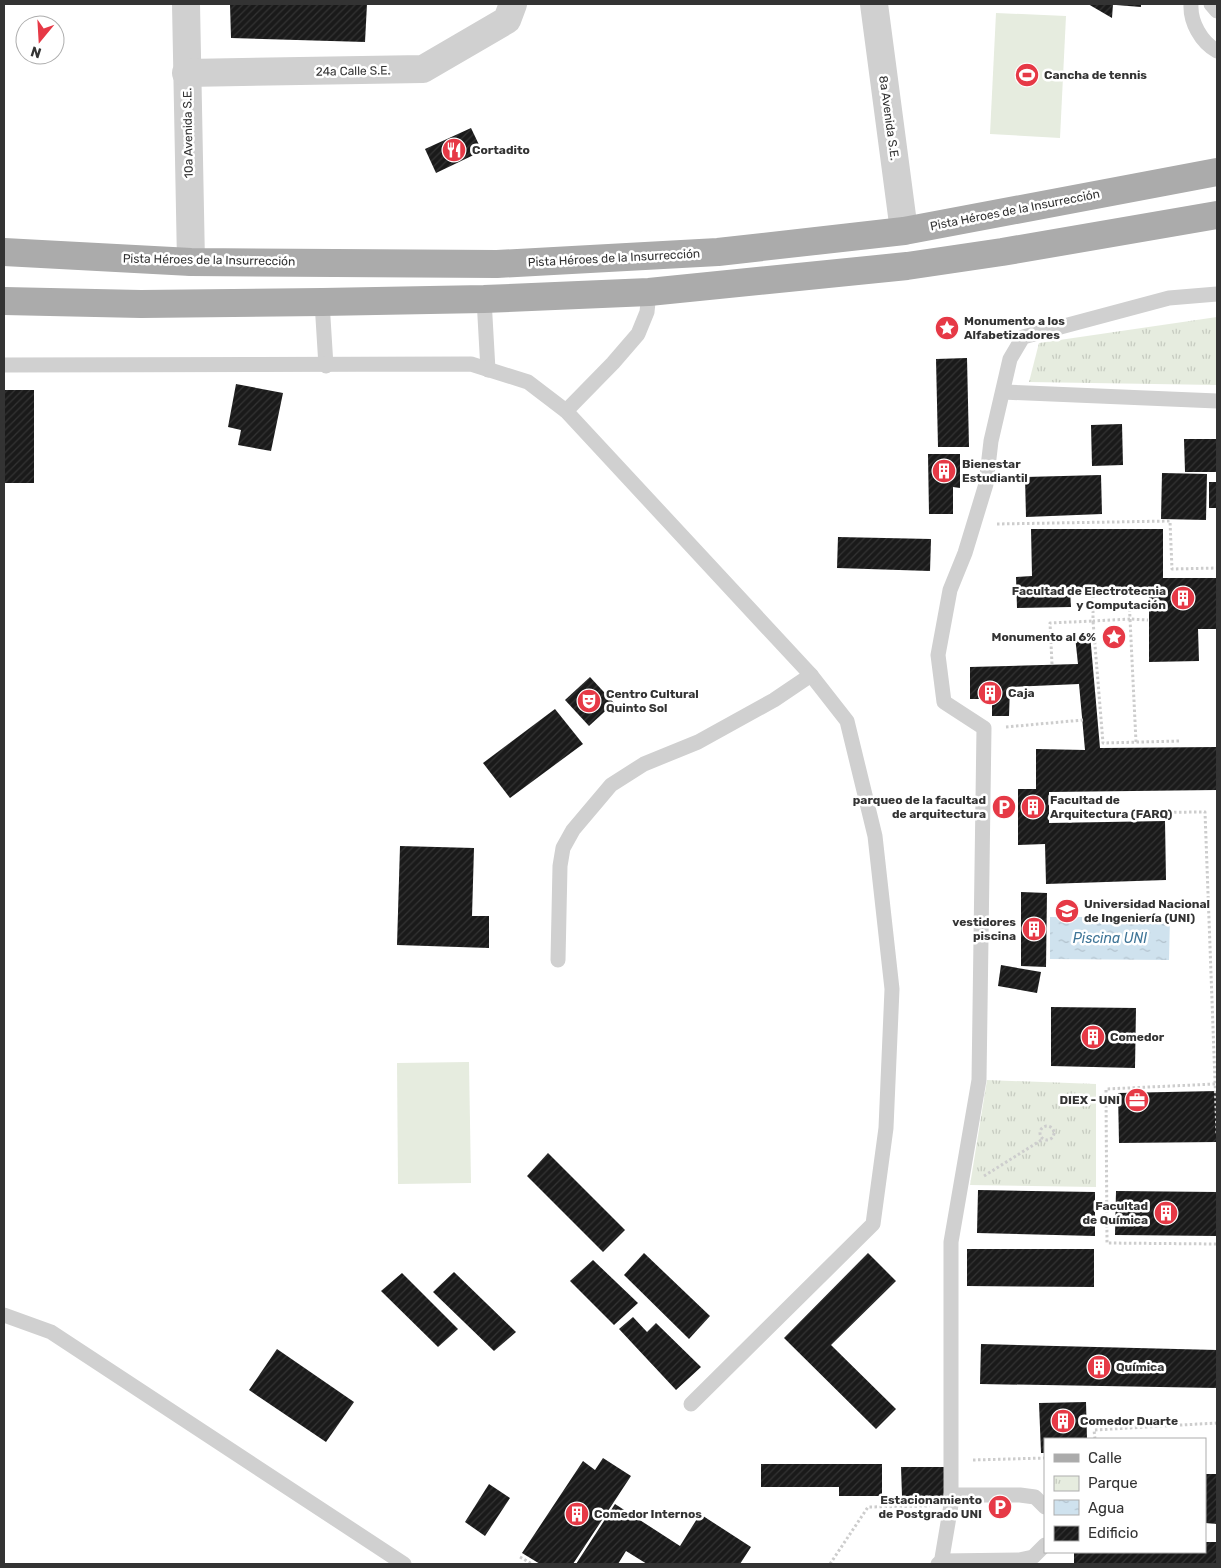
<svg xmlns="http://www.w3.org/2000/svg" width="1221" height="1568" font-family="Rubik,sans-serif">
  <defs>
    <pattern id="park-tufts" width="24" height="20" patternUnits="userSpaceOnUse" patternTransform="scale(1.25)"><rect width="24" height="20" fill="#e6ecdf"/><path d="M3 7l-1-3M5 7V3M7 7l1-3M15 17l-1-3M17 17v-4M19 17l1-3" fill="none" stroke="#c6cbc0"/></pattern>
    <pattern id="water-ripples" width="26" height="14" patternUnits="userSpaceOnUse" patternTransform="scale(1.25)"><rect width="26" height="14" fill="#cfe2ee"/><path d="M2 4q2-2 4 0t4 0M15 11q2-2 4 0t4 0" fill="none" stroke="#b2c2cd"/></pattern>
    <pattern id="building-hatch" width="6" height="6" patternUnits="userSpaceOnUse" patternTransform="scale(1.25)"><rect width="6" height="6" fill="#1a1a1a"/><path d="M-1 1l2-2M0 6l6-6M5 7l2-2" fill="none" stroke="#333"/></pattern>
  </defs>
  <rect width="100%" height="100%" fill="#fff"/>
  <!-- park -->
  <g fill="url(#park-tufts)">
    <polygon points="1217,317 1217,385 1029,382 1039,343"/>
    <polygon points="987,1080 1096,1084 1096,1187 970,1185"/>
  </g>
  <!-- garden -->
  <g fill="#e6ecdf">
    <polygon points="996,13 1066,16 1060,138 990,134"/>
    <polygon points="469,1062 471,1183 398,1184 397,1063"/>
  </g>
  <!-- water -->
  <polygon fill="url(#water-ripples)" points="1050,917 1170,917 1169,960 1050,959"/>
  <!-- building -->
  <g fill="url(#building-hatch)">
    <polygon points="230,4 367,4 365,42 231,38"/>
    <polygon points="1088,4 1113,4 1112,18"/>
    <polygon points="1116,4 1141,4 1141,7 1116,5"/>
    <polygon points="471,128 482,151 436,173 425,149"/>
    <polygon points="967,358 969,447 938,447 936,359"/>
    <polygon points="236,384 283,393 271,451 238,445 241,430 228,427"/>
    <rect x="4" y="390" width="30" height="93"/>
    <polygon points="1122,424 1123,465 1092,466 1091,425"/>
    <polygon points="1184,439 1217,439 1217,472 1185,472"/>
    <polygon points="928,454 960,454 960,488 953,487 953,514 929,514"/>
    <polygon points="1162,473 1207,474 1206,520 1161,519"/>
    <polygon points="1101,475 1102,514 1026,517 1025,477"/>
    <rect x="1209" y="482" width="8" height="26"/>
    <polygon points="1031,529 1163,529 1163,578 1217,578 1217,629 1198,629 1199,661 1149,662 1149,589 1070,590 1071,607 1017,608 1016,577 1032,576"/>
    <polygon points="838,537 931,539 930,571 837,568"/>
    <polygon points="1090,634 1100,748 1217,747 1217,790 1049,792 1049,823 1165,821 1166,880 1046,884 1045,844 1018,845 1018,789 1036,789 1036,749 1085,750 1079,684 1010,687 1009,716 992,716 992,699 970,699 970,667 1078,664 1075,636"/>
    <polygon points="590,677 614,703 589,726 565,700"/>
    <polygon points="555,709 583,744 510,798 483,763"/>
    <polygon points="400,846 474,848 472,916 489,916 489,948 397,945"/>
    <polygon points="1021,892 1047,893 1046,967 1021,966"/>
    <polygon points="1001,965 1041,972 1037,993 998,986"/>
    <polygon points="1051,1007 1136,1008 1135,1068 1051,1066"/>
    <polygon points="1217,1091 1217,1142 1119,1143 1118,1093"/>
    <polygon points="548,1153 625,1230 603,1252 527,1176"/>
    <polygon points="978,1190 1095,1192 1095,1236 977,1233"/>
    <polygon points="1116,1191 1217,1192 1217,1236 1115,1235"/>
    <polygon points="967,1249 1094,1249 1094,1287 967,1286"/>
    <polygon points="644,1253 710,1316 689,1339 624,1275"/>
    <polygon points="868,1253 896,1281 831,1345 896,1409 876,1429 784,1338"/>
    <polygon points="593,1260 638,1303 614,1325 570,1281"/>
    <polygon points="454,1272 516,1332 494,1351 433,1292"/>
    <polygon points="402,1273 458,1329 438,1347 381,1291"/>
    <polygon points="633,1317 647,1332 656,1323 701,1367 676,1390 619,1329"/>
    <polygon points="981,1344 1217,1350 1217,1388 980,1384"/>
    <polygon points="277,1349 354,1402 326,1442 249,1390"/>
    <polygon points="1086,1402 1087,1439 1045,1439 1045,1453 1041,1453 1039,1403"/>
    <polygon points="603,1458 631,1476 573,1564 540,1564 522,1553 583,1461 595,1470"/>
    <polygon points="761,1464 882,1464 882,1496 839,1496 839,1487 761,1487"/>
    <polygon points="901,1467 946,1467 946,1496 902,1496"/>
    <polygon points="1205,1474 1217,1474 1217,1524 1205,1523"/>
    <polygon points="489,1484 510,1498 485,1536 465,1522"/>
    <polygon points="615,1504 680,1546 700,1514 751,1547 740,1564 647,1564 626,1551 618,1564 576,1564"/>
    <polygon points="1205,1542 1217,1542 1217,1564 1074,1564 1074,1552 1205,1552"/>
  </g>
  <g fill="none" stroke-linecap="round" stroke-linejoin="round">
    <!-- path -->
    <g stroke="#cdcdcd" stroke-width="3" stroke-dasharray="2.5 2.5" stroke-linecap="butt">
      <polyline points="997,524 1170,521 1172,569 1217,568"/>
      <polygon points="1093,595 1129,595 1130,619 1093,621"/>
      <polyline points="1052,664 1050,623 1093,621 1103,743 1179,741"/>
      <polyline points="1006,727 1083,720"/>
      <polyline points="1136,742 1130,619 1148,620"/>
      <polyline points="1059,813 1205,812 1217,1135"/>
      <polyline points="1215,1084 1106,1089 1107,1243 1217,1244"/>
      <circle cx="1047" cy="1133" r="7"/>
      <polyline points="984,1176 1043,1139"/>
      <polyline points="1095,1439 1094,1430 1217,1423"/>
      <polyline points="973,1460 1045,1458"/>
      <polyline points="520,1557 532,1564"/>
      <polyline points="830,1564 868,1507 930,1506"/>
    </g>
    <!-- service -->
    <g stroke="#d0d0d0" stroke-width="15">
      <path d="M1191,4c-1,18 10,38 26,47"/>
      <polyline points="1211,4 1217,11"/>
      <polyline points="484,299 488,370"/>
      <polyline points="322,302 326,366"/>
      <polyline points="4,365 471,364 528,382 566,411 811,675 847,721 875,836 892,989 886,1128 873,1224 691,1404"/>
      <polyline points="1003,392 1217,401"/>
      <polyline points="566,411 613,363 638,334 647,312 649,292"/>
      <polyline points="558,960 560,866 563,848 573,830 611,785 644,764 698,742 774,700 811,675"/>
      <polyline points="4,1315 51,1332 404,1564"/>
      <polyline points="951,1495 1020,1495 1035,1497 1045,1507"/>
      <polyline points="938,1564 942,1561 1019,1560 1033,1557 1045,1545"/>
      <polyline points="941,1564 951,1505 951,1242 979,1080 984,728 944,702 938,655 950,590 965,553 986,484 991,441 1010,359 1023,337 1169,298 1217,294"/>
    </g>
    <!-- minor -->
    <g stroke="#d0d0d0" stroke-width="28">
      <polyline points="186,4 191,262"/>
      <polyline points="874,4 904,231"/>
      <polyline points="186,73 423,69 507,20 513,4"/>
    </g>
    <!-- primary -->
    <g stroke="#ababab" stroke-width="28">
      <polyline points="4,252 191,262 497,264 718,252 904,231 1217,172"/>
      <polyline points="4,301 141,304 322,302 484,299 649,292 907,266 1002,252 1217,215"/>
    </g>
  </g>
  <!-- icons -->
  <defs>
    <g id="stadium-disc" transform="scale(1.25)"><circle r="9.5" fill="#e63946" stroke="#fff"/><path d="M0-5a6.5 5 0 1 0 0 10a6.5 5 0 1 0 0-10ZM-3.5-1.8h7v3.6h-7Z" fill="#fff"/></g>
    <g id="restaurant-disc" transform="scale(1.25)"><circle r="9.5" fill="#e63946" stroke="#fff"/><path d="M-5-6h1v4h1v-4h1v4h1v-4h1v5L-1.5 .5V6h-2V.5L-5-1ZM5-6V6H3V1.5H1.5Q1.5-4 5-6Z" fill="#fff"/></g>
    <g id="sight-disc" transform="scale(1.25)"><circle r="9.5" fill="#e63946" stroke="#fff"/><path d="M0-6L1.8-2.2L6-1.7L2.9 1.2L3.7 5.4L0 3.3L-3.7 5.4L-2.9 1.2L-6-1.7L-1.8-2.2Z" fill="#fff"/></g>
    <g id="building-disc" transform="scale(1.25)"><circle r="9.5" fill="#e63946" stroke="#fff"/><path d="M-4-6H4V6H1V3H-1V6H-4ZM-2.5-4.3h1.7v1.8h-1.7ZM.8-4.3h1.7v1.8H.8ZM-2.5-1h1.7V.8h-1.7ZM.8-1h1.7V.8H.8Z" fill="#fff"/></g>
    <g id="theatre-disc" transform="scale(1.25)"><circle r="9.5" fill="#e63946" stroke="#fff"/><path d="M-5-5.5Q0-4 5-5.5V0Q5 5 0 6Q-5 5-5 0ZM-3.3-2.5H-1v1.5H-3.3ZM1-2.5H3.3v1.5H1ZM-2.8 1Q0 5.5 2.8 1Z" fill="#fff"/></g>
    <g id="parking-disc" transform="scale(1.25)"><circle r="9.5" fill="#e63946" stroke="#fff"/><path d="M-3.5-5.5H1a3.5 3.5 0 0 1 0 7H-1V5.5H-3.5ZM-1-3.4V-.6H.8a1.4 1.4 0 0 0 0-2.8Z" fill="#fff"/></g>
    <g id="university-disc" transform="scale(1.25)"><circle r="9.5" fill="#e63946" stroke="#fff"/><path d="M0-5L7-2L0 1L-7-2ZM-4 1L0 2.5L4 1V4Q0 6-4 4Z" fill="#fff"/></g>
    <g id="office-disc" transform="scale(1.25)"><circle r="9.5" fill="#e63946" stroke="#fff"/><path d="M-6-3h4V-5.5h4V-3h4V5H-6ZM-1-4.5V-3h2v-1.5ZM-6 0V1H6V0Z" fill="#fff"/></g>
  </defs>
  <g fill-rule="evenodd">
    <use href="#stadium-disc" x="1027" y="75"/>
    <use href="#restaurant-disc" x="454" y="150"/>
    <use href="#sight-disc" x="947" y="328"/>
    <use href="#building-disc" x="944" y="471"/>
    <use href="#building-disc" x="1183" y="598"/>
    <use href="#sight-disc" x="1114" y="637"/>
    <use href="#building-disc" x="990" y="693"/>
    <use href="#theatre-disc" x="589" y="701"/>
    <use href="#parking-disc" x="1004" y="807"/>
    <use href="#building-disc" x="1033" y="807"/>
    <use href="#university-disc" x="1067" y="911"/>
    <use href="#building-disc" x="1034" y="929"/>
    <use href="#building-disc" x="1093" y="1037"/>
    <use href="#office-disc" x="1137" y="1100"/>
    <use href="#building-disc" x="1166" y="1213"/>
    <use href="#building-disc" x="1099" y="1367"/>
    <use href="#building-disc" x="1063" y="1421"/>
    <use href="#parking-disc" x="1000" y="1507"/>
    <use href="#building-disc" x="577" y="1514"/>
  </g>
  <g text-anchor="middle" dominant-baseline="central" stroke-width="5" stroke-linejoin="round" paint-order="stroke">
    <!-- street labels -->
    <g font-size="12" fill="#333" stroke="#fff">
      <text transform="translate(353 71) rotate(-1)">24a Calle S.E.</text>
      <text transform="translate(889 118) rotate(82)">8a Avenida S.E.</text>
      <text transform="translate(188 133) rotate(-91)">10a Avenida S.E.</text>
      <text transform="translate(1015 210) rotate(-11)">Pista Héroes de la Insurrección</text>
      <text transform="translate(614 258) rotate(-3)">Pista Héroes de la Insurrección</text>
      <text transform="translate(209 260) rotate(1)">Pista Héroes de la Insurrección</text>
    </g>
    <!-- poi labels -->
    <g font-size="12" font-weight="bold" fill="#333" stroke="#fff" text-anchor="start">
      <text x="1044" y="75">Cancha de tennis</text>
      <text x="472" y="150">Cortadito</text>
      <text x="964" y="321">Monumento a los<tspan x="964" dy="14">Alfabetizadores</tspan></text>
      <text x="962" y="464">Bienestar<tspan x="962" dy="14">Estudiantil</tspan></text>
      <text x="1166" y="591" text-anchor="end">Facultad de Electrotecnia<tspan x="1166" dy="14">y Computación</tspan></text>
      <text x="1096" y="637" text-anchor="end">Monumento al 6%</text>
      <text x="1008" y="693">Caja</text>
      <text x="606" y="694">Centro Cultural<tspan x="606" dy="14">Quinto Sol</tspan></text>
      <text x="986" y="800" text-anchor="end">parqueo de la facultad<tspan x="986" dy="14">de arquitectura</tspan></text>
      <text x="1050" y="800">Facultad de<tspan x="1050" dy="14">Arquitectura (FARQ)</tspan></text>
      <text x="1084" y="904">Universidad Nacional<tspan x="1084" dy="14">de Ingeniería (UNI)</tspan></text>
      <text x="1016" y="922" text-anchor="end">vestidores<tspan x="1016" dy="14">piscina</tspan></text>
      <text x="1110" y="1037">Comedor</text>
      <text x="1120" y="1100" text-anchor="end">DIEX - UNI</text>
      <text x="1148" y="1206" text-anchor="end">Facultad<tspan x="1148" dy="14">de Química</tspan></text>
      <text x="1116" y="1367">Química</text>
      <text x="1080" y="1421">Comedor Duarte</text>
      <text x="982" y="1500" text-anchor="end">Estacionamiento<tspan x="982" dy="14">de Postgrado UNI</tspan></text>
      <text x="594" y="1514">Comedor Internos</text>
    </g>
    <!-- water labels -->
    <g font-size="14" font-style="italic" fill="#3f7597" stroke="#fff">
      <text x="1110" y="938">Piscina UNI</text>
    </g>
  </g>
  <!-- border -->
  <rect width="1221" height="1568" fill="none" stroke="#333333" stroke-width="10"/>
  <!-- legend -->
  <rect x="1044" y="1438" width="162" height="115" fill="#ffffff" stroke="#adadad"/>
  <rect x="1054" y="1454" width="25" height="8" fill="#ababab" stroke="#adadad"/>
  <text x="1088" y="1463" font-size="15" fill="#333333">Calle</text>
  <rect x="1054" y="1476" width="25" height="15" fill="url(#park-tufts)" stroke="#adadad"/>
  <text x="1088" y="1488" font-size="15" fill="#333333">Parque</text>
  <rect x="1054" y="1500" width="25" height="15" fill="url(#water-ripples)" stroke="#adadad"/>
  <text x="1088" y="1513" font-size="15" fill="#333333">Agua</text>
  <rect x="1054" y="1526" width="25" height="15" fill="url(#building-hatch)" stroke="#adadad"/>
  <text x="1088" y="1538" font-size="15" fill="#333333">Edificio</text>
  <!-- north arrow -->
  <g transform="translate(40 40) rotate(198)"><circle r="24" fill="#ffffff" stroke="#adadad"/>
  <path d="M0-4L9 19L0 12L-9 19Z" fill="#e63946"/>
  <text y="-8" font-size="14" font-weight="bold" text-anchor="middle" fill="#333333">N</text>
  </g>
</svg>
